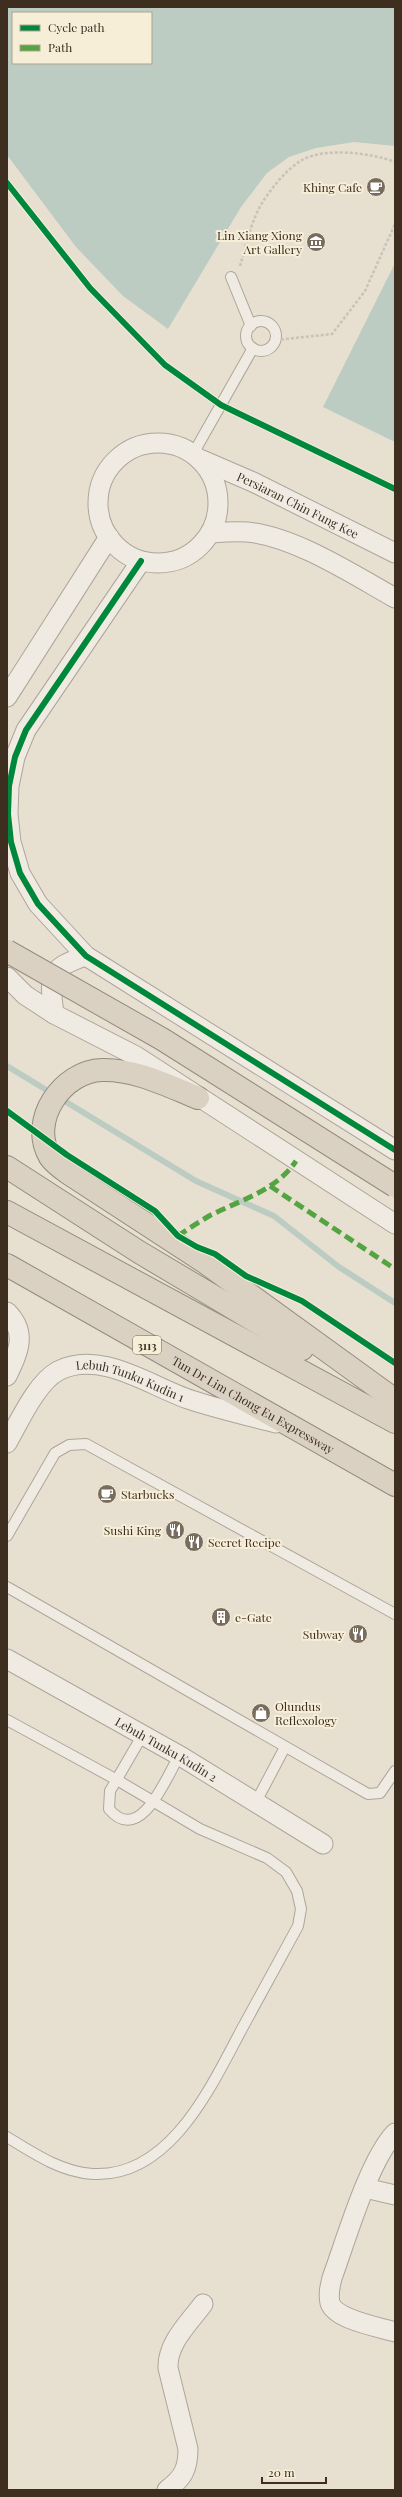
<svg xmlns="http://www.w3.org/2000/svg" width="402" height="2497" font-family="'Playfair Display',serif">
  <rect width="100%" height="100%" fill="#e7e0d1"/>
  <!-- water -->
  <g fill="#bcccc2" fill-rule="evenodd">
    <path d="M7,7h388v139l-41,-4 -38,6 -27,9 -22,16 -26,34 -73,122 -45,-33 -47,-49 -69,-92zM13,13h138v50h-138z"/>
    <polygon points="395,263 395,442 323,407"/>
  </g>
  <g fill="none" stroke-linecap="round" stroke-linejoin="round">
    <!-- stream -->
    <polyline stroke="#bcccc2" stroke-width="6" points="7,1066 196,1181 274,1216 339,1267 395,1303"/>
    <!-- lane casing -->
    <g stroke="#ada599" stroke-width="12">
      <g id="lane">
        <polyline points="231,277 251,326"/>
        <circle cx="261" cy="336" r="15"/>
        <polyline points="193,454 253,348"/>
        <polyline points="7,1536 55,1453 69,1445 86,1444 395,1614"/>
        <polyline points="7,1587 368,1794 380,1793 395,1771"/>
        <path d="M7,1720l110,60 83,49 67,29 19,14 11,19 4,18 -3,17c-18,33 -36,66 -54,99 -31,57 -72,153 -151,149 -32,-2 -60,-21 -86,-37"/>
        <path d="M142,1736l-32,55 -1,18c31,37 57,-31 70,-53"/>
        <polyline points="256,1802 285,1747"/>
      </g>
    </g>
    <!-- street casing -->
    <g stroke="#ada599" stroke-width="21">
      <g id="street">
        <circle cx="158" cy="503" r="60"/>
        <path id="s1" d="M202,460l51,22 142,71"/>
        <path d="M211,533c12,-1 24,-2 36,-1 47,4 107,43 148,66"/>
        <polyline points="141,561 26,730 15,757 9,786 8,814 11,842 20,873 38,904 86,956 395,1150"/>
        <polyline points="7,697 109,537"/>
        <polyline points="7,977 25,995 54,1014 136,1056 395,1224"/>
        <path d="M54,1014c-5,-38 -6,-46 32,-58"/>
        <path d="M7,1312c21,21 11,41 0,64"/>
        <path id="s2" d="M7,1443c12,-21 30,-61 51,-72 43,-22 93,16 133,29 28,9 57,16 85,23"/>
        <path id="s3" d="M7,1659l175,98 141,87"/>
        <path d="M395,2133c-26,27 -49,107 -63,145 -2,8 -4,16 -2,25 6,17 49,24 65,29"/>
        <polyline points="365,2188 395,2195"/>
        <path d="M167,2490c16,-12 21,-21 21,-41l-20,-81c-1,-25 21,-45 35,-64"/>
      </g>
    </g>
    <!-- highway casing -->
    <g stroke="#928b80" stroke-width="24">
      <g id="highway">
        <path d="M198,1098c-30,-12 -63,-29 -96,-28 -39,1 -74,50 -52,87 4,6 11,11 18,16l138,90 189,137"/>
        <polyline points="7,1167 139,1252 302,1349"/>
        <polyline points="7,1212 395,1422"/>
        <path id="s4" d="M7,1265l388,220"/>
      </g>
    </g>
    <!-- path -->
    <g stroke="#c8c2b9" stroke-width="2.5" stroke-dasharray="3 2" stroke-linecap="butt">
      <path d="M240,266c6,-22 12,-48 24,-66 10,-15 23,-31 38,-40 23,-13 70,-7 93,2"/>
      <polyline points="276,340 332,334 365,291 395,224"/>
    </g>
    <!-- lane -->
    <use href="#lane" stroke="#efebe3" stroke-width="10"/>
    <!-- street -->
    <use href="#street" stroke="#efebe3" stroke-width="19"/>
    <!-- highway -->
    <use href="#highway" stroke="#dad1c2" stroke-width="22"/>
    <!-- highway-bridge casing -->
    <g stroke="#928b80" stroke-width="24" stroke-linecap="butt">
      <polyline id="highway-bridge" points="7,951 162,1039 395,1186"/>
    </g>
    <!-- highway-bridge -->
    <use href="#highway-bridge" stroke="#dad1c2" stroke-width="22"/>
    <!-- quiet -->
    <g stroke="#54a441" stroke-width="5" stroke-dasharray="10 5" stroke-linecap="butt">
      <polyline points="270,1186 395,1269"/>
      <path d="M178,1236c10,-7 21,-14 31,-20 31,-16 67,-25 87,-55"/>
    </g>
    <!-- cycleway casing -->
    <g stroke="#f7eed8" stroke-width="8">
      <g id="cycleway">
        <polyline points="7,183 90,288 165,365 221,405 395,489"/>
        <polyline points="141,561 26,730 15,757 9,786 8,814 11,842 20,873 38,904 86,956 395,1150"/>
        <polyline points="7,1111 67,1155 155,1211 178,1236 197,1247 215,1254 246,1276 302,1301 395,1363"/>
      </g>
    </g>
    <!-- cycleway -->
    <use href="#cycleway" stroke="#00873e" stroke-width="6"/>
  </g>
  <!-- icons -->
  <defs>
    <g id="cafe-disc" transform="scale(1)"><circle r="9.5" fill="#786c5e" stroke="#f7eed8"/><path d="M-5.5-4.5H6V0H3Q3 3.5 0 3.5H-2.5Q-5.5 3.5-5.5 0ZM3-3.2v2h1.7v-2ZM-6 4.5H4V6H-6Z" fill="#fff"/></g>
    <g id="museum-disc" transform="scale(1)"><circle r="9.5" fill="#786c5e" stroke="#f7eed8"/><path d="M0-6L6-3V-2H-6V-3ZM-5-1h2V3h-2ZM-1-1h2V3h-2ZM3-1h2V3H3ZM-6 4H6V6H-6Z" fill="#fff"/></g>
    <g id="restaurant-disc" transform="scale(1)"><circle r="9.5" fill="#786c5e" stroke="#f7eed8"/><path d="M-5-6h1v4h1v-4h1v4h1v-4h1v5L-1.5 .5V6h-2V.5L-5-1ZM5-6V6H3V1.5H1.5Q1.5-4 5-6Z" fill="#fff"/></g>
    <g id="building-disc" transform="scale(1)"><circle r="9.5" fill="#786c5e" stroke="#f7eed8"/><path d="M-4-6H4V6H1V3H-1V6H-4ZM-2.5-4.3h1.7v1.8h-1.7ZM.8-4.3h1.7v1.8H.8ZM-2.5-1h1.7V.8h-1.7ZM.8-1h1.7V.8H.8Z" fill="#fff"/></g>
    <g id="shop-disc" transform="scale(1)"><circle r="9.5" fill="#786c5e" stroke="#f7eed8"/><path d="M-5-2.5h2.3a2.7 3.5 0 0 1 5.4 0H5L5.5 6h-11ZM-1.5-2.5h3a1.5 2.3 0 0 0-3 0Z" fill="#fff"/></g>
  </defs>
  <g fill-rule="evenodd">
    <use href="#cafe-disc" x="376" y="187"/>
    <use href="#museum-disc" x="316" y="242"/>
    <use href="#cafe-disc" x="107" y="1494"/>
    <use href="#restaurant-disc" x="175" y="1530"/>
    <use href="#restaurant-disc" x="194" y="1542"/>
    <use href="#building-disc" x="221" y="1617"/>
    <use href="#restaurant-disc" x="358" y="1634"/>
    <use href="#shop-disc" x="261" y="1713"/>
  </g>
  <g text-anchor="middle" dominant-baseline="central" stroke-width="4" stroke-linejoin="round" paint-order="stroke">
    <!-- shield labels -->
    <rect fill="#f7eed8" stroke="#756857" stroke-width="1" x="133" y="1336" width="28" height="18" rx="3"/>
    <g font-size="11" font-weight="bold" fill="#3d2e20">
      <text x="147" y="1345">3113</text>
    </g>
    <!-- poi labels -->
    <g font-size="12" fill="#3d2e20" stroke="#f7eed8" text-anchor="end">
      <text x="362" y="187">Khing Cafe</text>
      <text x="302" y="235">Lin Xiang Xiong<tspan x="302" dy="14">Art Gallery</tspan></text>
      <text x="121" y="1494" text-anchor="start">Starbucks</text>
      <text x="161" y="1530">Sushi King</text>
      <text x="208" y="1542" text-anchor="start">Secret Recipe</text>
      <text x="235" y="1617" text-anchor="start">e-Gate</text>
      <text x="344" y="1634">Subway</text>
      <text x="275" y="1706" text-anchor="start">Olundus<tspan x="275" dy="14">Reflexology</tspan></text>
    </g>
    <!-- street labels -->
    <g font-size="12" fill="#3d2e20" stroke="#f7eed8">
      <text stroke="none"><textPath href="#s1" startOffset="106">Persiaran Chin Fung Kee</textPath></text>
      <text stroke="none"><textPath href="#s2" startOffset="165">Lebuh Tunku Kudin 1</textPath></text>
      <text stroke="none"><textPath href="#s4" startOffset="283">Tun Dr Lim Chong Eu Expressway</textPath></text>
      <text stroke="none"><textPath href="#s3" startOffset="183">Lebuh Tunku Kudin 2</textPath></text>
    </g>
  </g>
  <!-- border -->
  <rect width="402" height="2497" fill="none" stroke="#3d2e20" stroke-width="16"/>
  <!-- legend -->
  <rect x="12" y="12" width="140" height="52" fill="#f7eed8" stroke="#ada18e"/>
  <rect x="20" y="25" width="20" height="6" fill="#00873e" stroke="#ada18e"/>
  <text x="48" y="32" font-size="12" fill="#3d2e20">Cycle path</text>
  <rect x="20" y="45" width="20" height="6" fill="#54a441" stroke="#ada18e"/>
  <text x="48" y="52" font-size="12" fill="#3d2e20">Path</text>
  <!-- scale -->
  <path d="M262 2477v6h64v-6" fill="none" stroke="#3d2e20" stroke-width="2"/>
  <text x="268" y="2477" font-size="12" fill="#3d2e20" stroke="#f7eed8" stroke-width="3" paint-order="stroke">20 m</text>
</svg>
